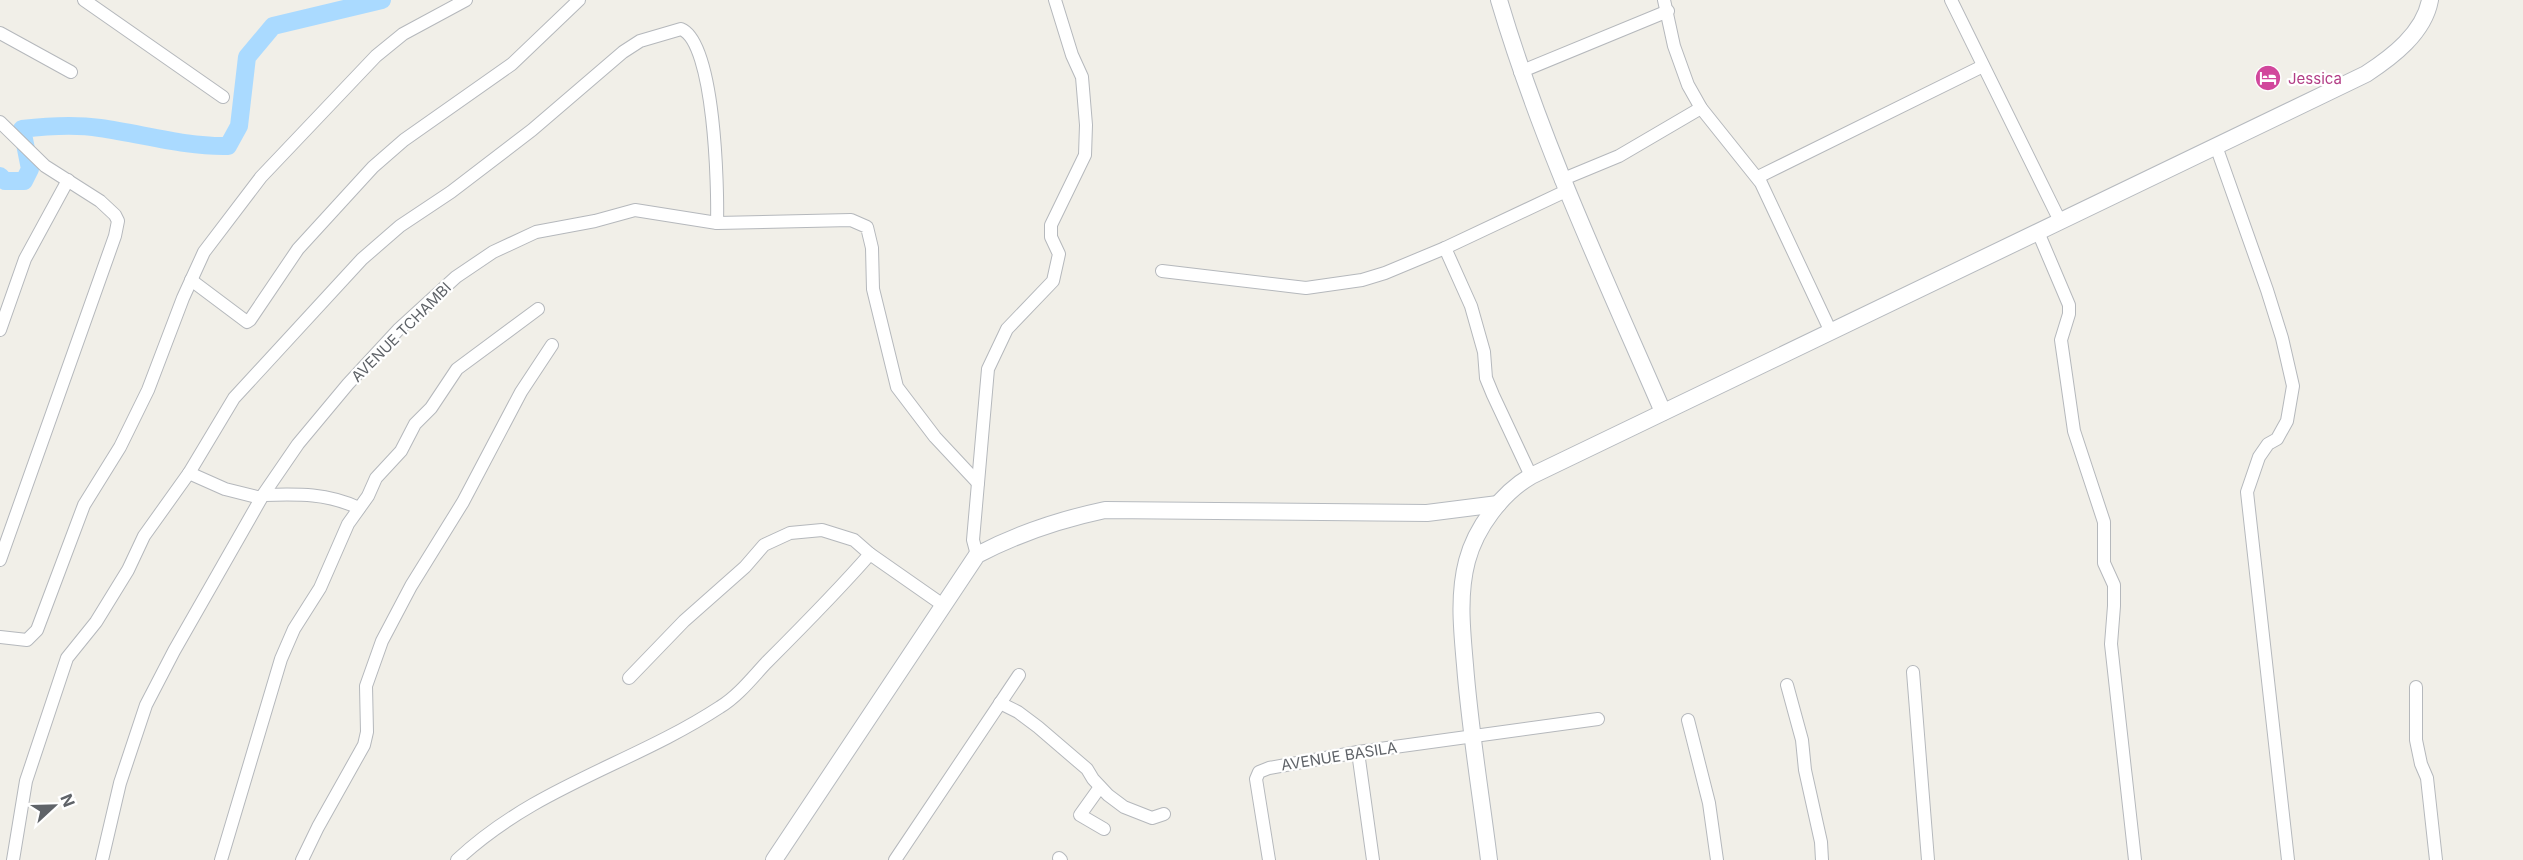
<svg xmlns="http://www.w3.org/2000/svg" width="2523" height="860" font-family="Inter,sans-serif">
  <rect width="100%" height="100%" fill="#f1efe8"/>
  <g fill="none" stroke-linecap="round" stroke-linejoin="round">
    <!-- river -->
    <path stroke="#aadaff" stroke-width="18" d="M0,176l5,5h19l6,-12 -8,-40c25,-3 52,-5 78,-1 43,6 85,19 128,18l11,-20 8,-69 26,-31 109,-26"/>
    <!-- street casing -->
    <g stroke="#b5b8bc" stroke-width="14">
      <g id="street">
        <polyline points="84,0 223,97"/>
        <polyline points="1664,0 1674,46 1688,85 1701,108 1761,183 1831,332"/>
        <polyline points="1951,0 2060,221"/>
        <polyline points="0,33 71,72"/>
        <polyline points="1520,72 1668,11"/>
        <polyline points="0,122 45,166 100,201 115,215 118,221 115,236 0,560"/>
        <polyline points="2216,146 2267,290 2282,338 2293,386 2287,421 2277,439 2268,444 2259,457 2247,492 2288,860"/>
        <polyline points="1758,177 1983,66"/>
        <polyline points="1561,180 1619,156 1701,108"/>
        <polyline points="2038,232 2069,305 2069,314 2061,340 2074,431 2104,522 2104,563 2114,585 2114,606 2111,644 2135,860"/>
        <polyline points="1445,248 1471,306 1484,352 1486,378 1493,395 1531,476"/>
        <polyline points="1162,271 1306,288 1362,280 1385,273 1445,248 1566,191"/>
        <polyline points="191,280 247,322 250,320 298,249 373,167 404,140 512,64 579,0"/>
        <polyline points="0,330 25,259 68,180"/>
        <polyline points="189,473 225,489 261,498"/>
        <path d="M263,495c36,-1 63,-2 96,13"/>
        <polyline points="977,555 973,540 988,369 1007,329 1053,281 1059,254 1051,237 1051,225 1085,155 1086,125 1082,77 1072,55 1055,0"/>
        <polyline points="0,637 27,640 37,630 84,505 120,447 148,390 183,298 204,252 261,177 376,56 403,34 466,0"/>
        <polyline points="1913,672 1928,860"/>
        <polyline points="629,678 684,621 745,567 764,545 790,533 822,530 854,540 870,554 943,605"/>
        <polyline points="1787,685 1802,740 1805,770 1821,842 1822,860"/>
        <polyline points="2416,687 2416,740 2421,764 2427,778 2436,860"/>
        <polyline points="1000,703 1018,712 1038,727 1087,769 1093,779 1108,795 1124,807 1152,818 1164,814"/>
        <polyline points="1688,720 1709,803 1717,860"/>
        <polyline points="1358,752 1373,860"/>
        <polyline points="1100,787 1080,815 1104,829"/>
        <polyline points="1059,858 1061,860"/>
        <path d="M13,860l13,-79 41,-123 29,-36 32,-52 16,-34 45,-63 45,-75 128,-139 38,-33 51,-34 81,-62 91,-78 17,-11 41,-12c34,13 37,160 36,194"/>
        <polyline points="102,860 120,783 146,705 174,651 263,495 298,444 348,384 398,330 456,277 493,252 536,232 595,221 635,210 717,223 851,220 867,227 872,248 873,289 897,387 935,437 978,483"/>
        <polyline points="221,860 281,659 294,629 320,588 348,524 368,496 376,478 401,451 415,424 431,408 457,369 538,309"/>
        <polyline points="302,860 318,827 364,745 367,732 366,686 382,641 411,586 463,502 521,392 552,345"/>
        <path d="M457,860c79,-74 176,-96 263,-153 18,-11 32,-29 46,-44 36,-36 71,-71 104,-109"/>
        <polyline points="895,860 1019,675"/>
        <polyline points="1269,860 1256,779 1259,772 1269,768 1358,752 1598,719"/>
      </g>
    </g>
    <!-- secondary casing -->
    <g stroke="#b6babf" stroke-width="18">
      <g id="secondary">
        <path d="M1499,0c42,142 105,276 164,412"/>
        <path d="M774,860l203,-305c42,-22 81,-35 128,-45l322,3 71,-9"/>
        <path d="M1489,860c-8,-65 -19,-130 -24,-195 -3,-34 -7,-70 2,-104 9,-34 35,-68 64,-85l835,-402c26,-17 58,-41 64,-74"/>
      </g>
    </g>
    <!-- street -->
    <use href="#street" stroke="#fff" stroke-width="12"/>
    <!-- secondary -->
    <use href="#secondary" stroke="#fff" stroke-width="16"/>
  </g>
  <!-- icons -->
  <defs>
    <g id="hotel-disc" transform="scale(1.35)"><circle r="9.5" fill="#d1479c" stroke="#fff"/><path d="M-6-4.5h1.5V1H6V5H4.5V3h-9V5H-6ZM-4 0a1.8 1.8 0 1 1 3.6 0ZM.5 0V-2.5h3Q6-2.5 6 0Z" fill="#fff"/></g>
  </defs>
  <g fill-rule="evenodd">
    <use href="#hotel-disc" x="2268" y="78"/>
  </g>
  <g text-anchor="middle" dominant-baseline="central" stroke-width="4.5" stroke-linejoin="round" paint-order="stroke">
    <!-- hotel labels -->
    <g font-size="15" fill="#b23c85" stroke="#fff" text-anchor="start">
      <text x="2288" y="78">Jessica</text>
    </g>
    <!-- street labels -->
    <g font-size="15" fill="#5f6368" stroke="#fff">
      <text transform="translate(401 332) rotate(-45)">AVENUE TCHAMBI</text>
      <text transform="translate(1339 756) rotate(-9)">AVENUE BASILA</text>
    </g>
  </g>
  <!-- north arrow -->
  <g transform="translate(54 806) rotate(68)" stroke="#ffffff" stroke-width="4.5" paint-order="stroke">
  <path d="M0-4.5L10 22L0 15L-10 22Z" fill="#5f6368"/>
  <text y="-9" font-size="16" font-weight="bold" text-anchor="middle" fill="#5f6368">N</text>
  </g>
</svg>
